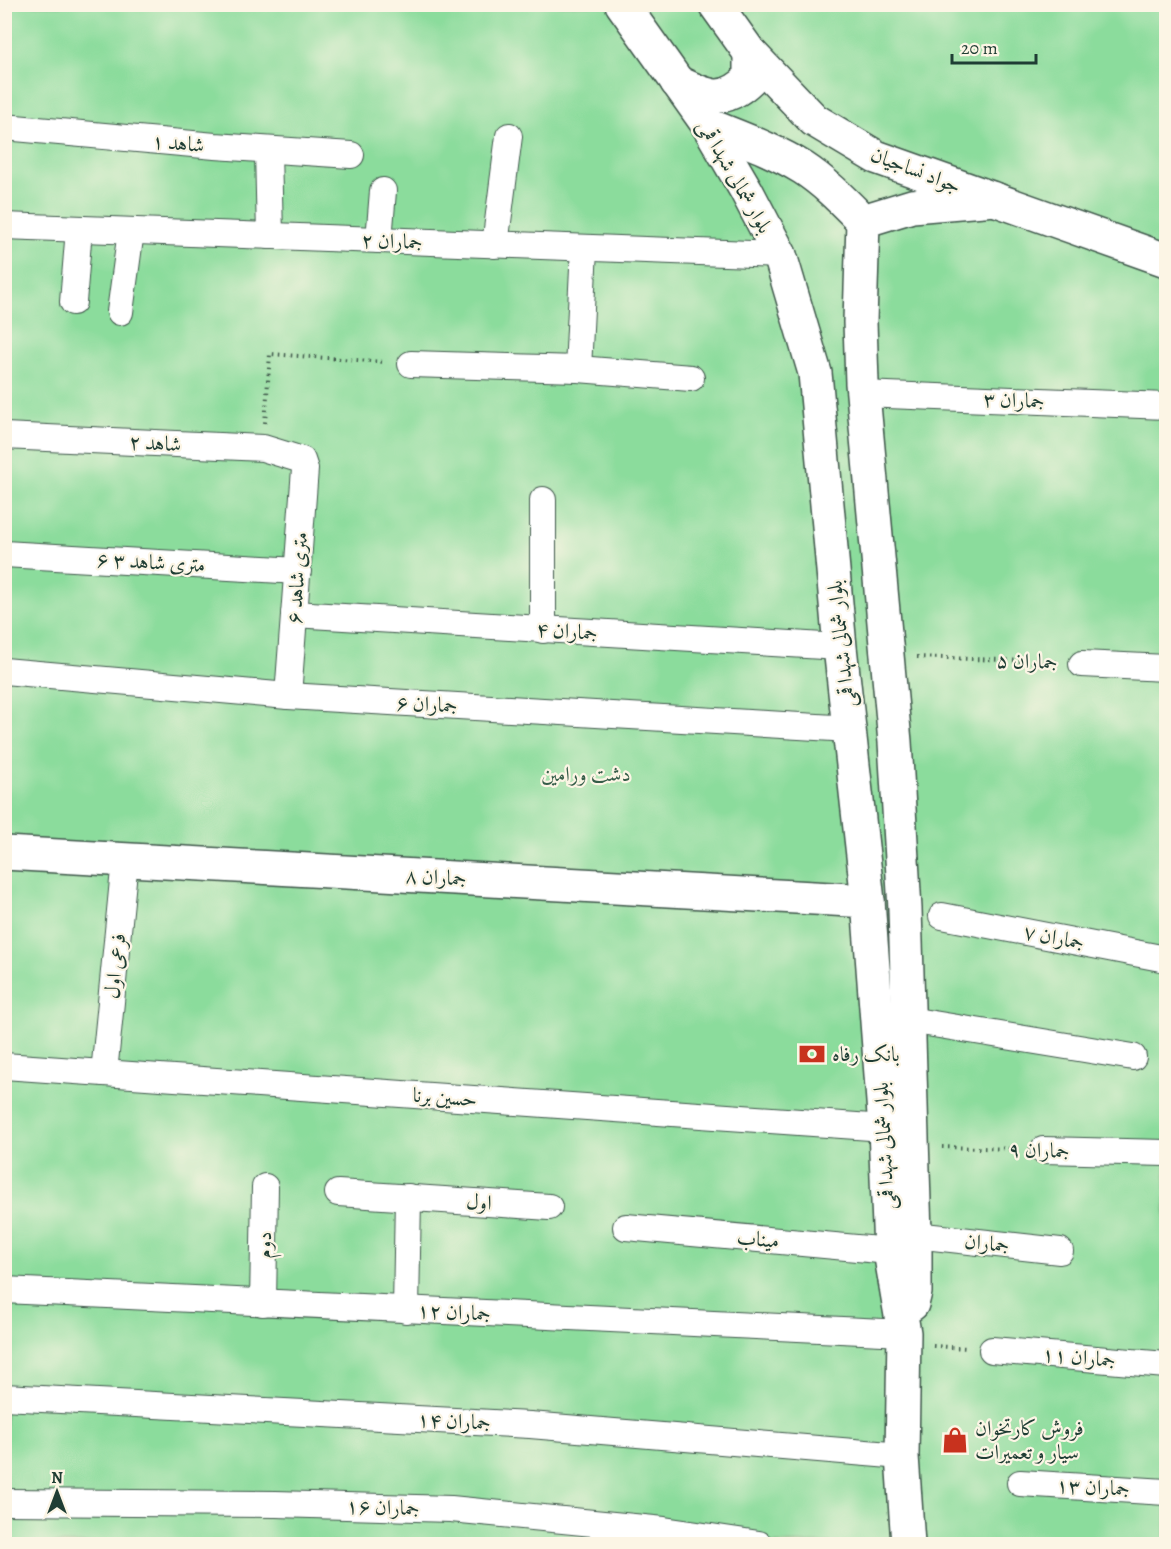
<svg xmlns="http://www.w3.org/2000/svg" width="1171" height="1549" font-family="Alegreya,Amiri,serif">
  <rect width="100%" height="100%" fill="#fcf5e5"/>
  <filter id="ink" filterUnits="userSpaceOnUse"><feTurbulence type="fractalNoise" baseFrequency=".0167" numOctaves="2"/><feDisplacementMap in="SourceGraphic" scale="12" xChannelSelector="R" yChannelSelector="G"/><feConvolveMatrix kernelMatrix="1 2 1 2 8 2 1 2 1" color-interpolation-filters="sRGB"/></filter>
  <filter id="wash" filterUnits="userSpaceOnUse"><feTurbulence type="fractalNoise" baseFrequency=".008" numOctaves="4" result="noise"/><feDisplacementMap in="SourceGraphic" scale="24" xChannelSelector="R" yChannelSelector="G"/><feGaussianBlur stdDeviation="1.35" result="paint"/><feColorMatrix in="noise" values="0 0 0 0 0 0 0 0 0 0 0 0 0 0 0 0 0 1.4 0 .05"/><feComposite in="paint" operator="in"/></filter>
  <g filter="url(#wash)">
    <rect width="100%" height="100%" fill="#f0e4c5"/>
    <!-- green -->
    <rect fill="#8bdc9c" stroke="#558c68" stroke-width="1.5" x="5" y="5" width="1161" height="1539"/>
  </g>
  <g filter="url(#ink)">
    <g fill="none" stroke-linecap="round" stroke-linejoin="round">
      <!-- street casing -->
      <g stroke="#3e564a" stroke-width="28">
        <g id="street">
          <polyline points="4,127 215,146 351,155"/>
          <polyline points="268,150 270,236"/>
          <polyline points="4,226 780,255"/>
          <polyline points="379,240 383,191"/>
          <polyline points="495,245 509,136"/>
          <polyline points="73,302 79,229"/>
          <polyline points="120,312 131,231"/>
          <polyline points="411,364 578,369 691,378"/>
          <polyline points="578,369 584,248"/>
          <polyline points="862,394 1166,406"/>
          <polyline points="4,436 263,448 302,460 305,469 288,696"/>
          <polyline points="543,500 543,630"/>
          <polyline points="4,554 298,571"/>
          <polyline points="294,614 840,647"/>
          <polyline points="1082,664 1166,668"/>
          <polyline points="4,671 288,696 851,729"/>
          <polyline points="942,916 1166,959"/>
          <polyline points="909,1020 1133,1057"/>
          <polyline points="4,1066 885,1128"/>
          <polyline points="104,1073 125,860"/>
          <polyline points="1043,1150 1166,1153"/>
          <polyline points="338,1193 549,1207"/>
          <polyline points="626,1227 890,1251"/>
          <polyline points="915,1235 1060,1251"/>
          <polyline points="4,1290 904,1333"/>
          <polyline points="263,1303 265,1187"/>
          <polyline points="406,1310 408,1197"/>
          <polyline points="992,1350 1166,1365"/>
          <polyline points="4,1397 530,1425 902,1456"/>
          <polyline points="1020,1483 1166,1492"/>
          <polyline points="4,1502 276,1504 451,1509 664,1530 759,1544"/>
        </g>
      </g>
      <!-- secondary casing -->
      <g stroke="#3e564a" stroke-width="36">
        <g id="secondary">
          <polyline points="622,4 708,125 746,190 780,255 815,373 840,647 868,901 885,1128 890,1251 904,1333 902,1456 908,1544"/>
          <polyline points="715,4 750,53 814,120 876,157 1166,260"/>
          <path d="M677,82c31,15 46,23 73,-3v-26"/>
          <path d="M708,125c32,13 66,25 95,43 23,15 41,34 60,53"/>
          <polyline points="4,853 868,901"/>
          <polyline points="912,1304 915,1292 915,1235 905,909 895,742 862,383 860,322 863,221 912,206 995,199"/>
        </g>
      </g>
      <!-- path -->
      <g stroke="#3e564a" stroke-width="4" stroke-dasharray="1.5 4.5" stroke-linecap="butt">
        <polyline points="265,423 270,354 385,362"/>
        <polyline points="917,657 1057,662"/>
        <polyline points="942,1147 1019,1149"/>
        <polyline points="933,1346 967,1348"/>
      </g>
      <!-- street -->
      <use href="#street" stroke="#fff" stroke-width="26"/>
      <!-- secondary -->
      <use href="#secondary" stroke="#fff" stroke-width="33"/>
    </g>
  </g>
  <!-- icons -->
  <defs>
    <g id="bank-bare" transform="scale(2.07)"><path d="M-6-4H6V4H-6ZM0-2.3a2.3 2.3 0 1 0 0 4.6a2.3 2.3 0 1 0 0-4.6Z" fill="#c8321e" stroke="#fcf5e5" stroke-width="2.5" paint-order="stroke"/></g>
    <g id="shop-bare" transform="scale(2.07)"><path d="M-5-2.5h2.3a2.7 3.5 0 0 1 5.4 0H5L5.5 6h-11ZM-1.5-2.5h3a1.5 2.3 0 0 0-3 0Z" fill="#c8321e" stroke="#fcf5e5" stroke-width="2.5" paint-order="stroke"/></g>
  </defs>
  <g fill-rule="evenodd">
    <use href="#bank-bare" x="812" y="1054"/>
    <use href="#shop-bare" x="955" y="1440"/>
  </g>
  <g text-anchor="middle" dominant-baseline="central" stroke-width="4.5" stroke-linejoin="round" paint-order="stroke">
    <!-- street labels -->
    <g font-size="21" fill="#1f3d34" stroke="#fcf5e5">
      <text transform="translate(178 143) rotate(5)">شاهد ۱</text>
      <text transform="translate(916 170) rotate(21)">جواد نساجیان</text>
      <text transform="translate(735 176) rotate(60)">بلوار شمالی شهدا قمی</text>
      <text transform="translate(392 241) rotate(2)">جماران ۲</text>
      <text transform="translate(1014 400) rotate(2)">جماران ۳</text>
      <text transform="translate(155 443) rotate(3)">شاهد ۲</text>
      <text transform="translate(151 562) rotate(3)">۶ متری شاهد ۳</text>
      <text transform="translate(297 578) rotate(-86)">۶ متری شاهد</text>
      <text transform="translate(567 631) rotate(4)">جماران ۴</text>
      <text transform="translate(841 644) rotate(-96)">بلوار شمالی شهدا قمی</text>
      <text transform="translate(1027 661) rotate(2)">جماران ۵</text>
      <text transform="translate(427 704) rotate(3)">جماران ۶</text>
      <text transform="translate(436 877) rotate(3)">جماران ۸</text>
      <text transform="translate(1054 937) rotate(11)">جماران ۷</text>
      <text transform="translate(115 966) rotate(-84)">فرعی اول</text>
      <text transform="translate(445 1097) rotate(4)">حسین برنا</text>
      <text transform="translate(884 1146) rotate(-93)">بلوار شمالی شهدا قمی</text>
      <text transform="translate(1039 1150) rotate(2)">جماران ۹</text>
      <text transform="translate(479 1202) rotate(4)">اول</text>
      <text transform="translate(758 1239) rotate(5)">میناب</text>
      <text transform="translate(987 1243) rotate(6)">جماران</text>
      <text transform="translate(264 1245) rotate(-89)">دوم</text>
      <text transform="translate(454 1312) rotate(3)">جماران ۱۲</text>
      <text transform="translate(1079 1357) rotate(5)">جماران ۱۱</text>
      <text transform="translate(454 1421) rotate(3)">جماران ۱۴</text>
      <text transform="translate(1093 1487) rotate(3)">جماران ۱۳</text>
      <text transform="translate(383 1507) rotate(2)">جماران ۱۶</text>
    </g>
    <!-- park labels -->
    <g font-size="21" fill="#355d49" stroke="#fcf5e5">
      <text x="586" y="774">دشت ورامین</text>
    </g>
    <!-- poi labels -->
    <g font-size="21" fill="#1f3d34" stroke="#fcf5e5" text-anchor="start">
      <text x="832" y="1054">بانک رفاه</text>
      <text x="975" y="1428">فروش کارتخوان<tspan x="975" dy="24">سیار و تعمیرات</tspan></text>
    </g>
  </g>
  <!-- margin -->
  <rect width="1171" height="1549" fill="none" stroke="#fcf5e5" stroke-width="24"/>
  <!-- north arrow -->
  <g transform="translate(57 1492)" stroke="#fcf5e5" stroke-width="4.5" paint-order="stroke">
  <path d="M0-4.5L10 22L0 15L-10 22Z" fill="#1f3d34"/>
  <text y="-9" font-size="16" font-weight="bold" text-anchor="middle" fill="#1f3d34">N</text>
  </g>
  <!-- scale -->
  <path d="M952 54v9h84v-9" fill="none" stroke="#1f3d34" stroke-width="3"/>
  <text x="961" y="54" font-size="18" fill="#1f3d34" stroke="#fcf5e5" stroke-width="4.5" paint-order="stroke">20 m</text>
</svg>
